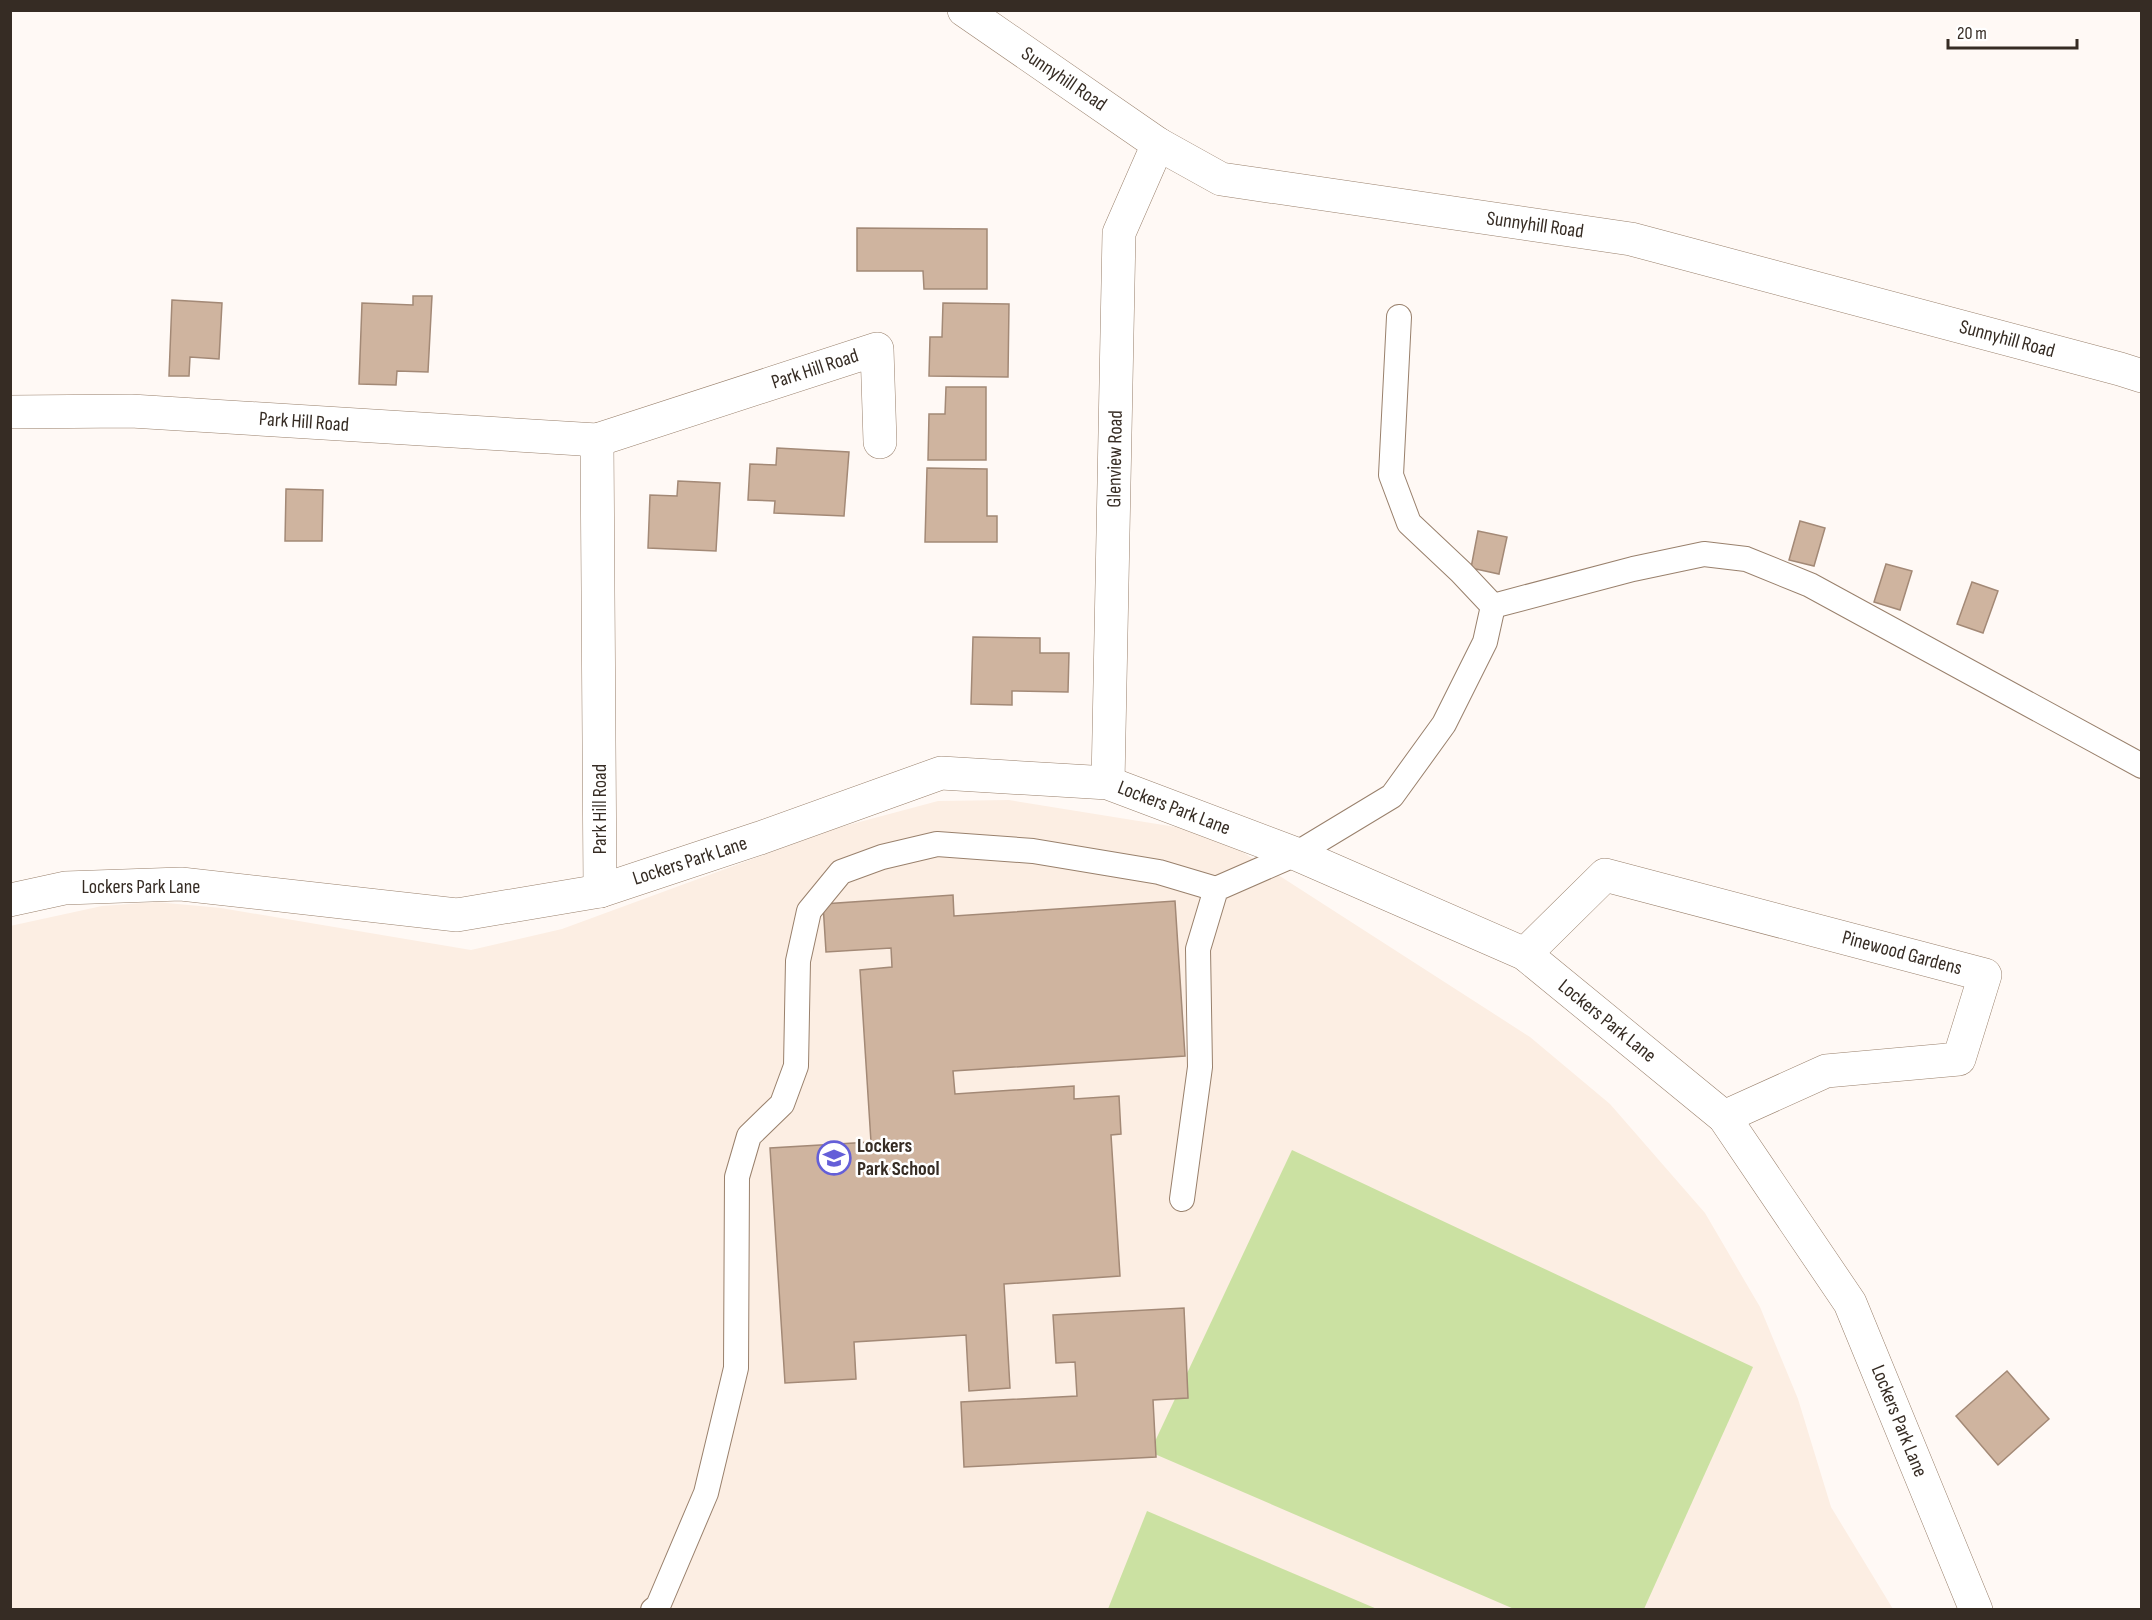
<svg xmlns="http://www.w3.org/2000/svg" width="2152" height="1620" font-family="'Sofia Sans Condensed',sans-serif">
  <rect width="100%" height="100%" fill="#fff9f5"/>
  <!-- built -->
  <polygon fill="#fceee3" points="1009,800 1213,833 1530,1037 1610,1104 1705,1213 1760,1307 1798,1399 1831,1507 1893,1609 11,1609 10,926 102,906 156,902 221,908 471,950 562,929 837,828 938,801"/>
  <!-- green -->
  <g fill="#cbe1a2">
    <polygon points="1292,1150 1753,1367 1644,1609 1514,1609 1150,1452"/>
    <polygon points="1147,1511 1377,1609 1108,1609"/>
  </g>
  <!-- building -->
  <g fill="#cfb49f" stroke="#a38976" stroke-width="1.5">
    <polygon points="857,228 987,229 987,289 924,289 923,271 857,271"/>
    <polygon points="413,296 432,296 428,372 397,371 396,385 359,384 362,303 413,305"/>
    <polygon points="172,300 222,303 219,359 190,357 189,376 169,376"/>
    <polygon points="943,303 1009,304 1008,377 929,376 930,337 942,337"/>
    <polygon points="946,387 986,387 986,460 928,460 929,414 945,414"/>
    <polygon points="777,448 849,452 844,516 774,513 775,501 748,500 750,464 776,465"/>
    <polygon points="927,468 987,469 987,516 997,516 997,542 925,542"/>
    <polygon points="678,481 720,483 716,551 648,548 650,495 677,496"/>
    <polygon points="286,489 323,490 322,541 285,541"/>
    <polygon points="1800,521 1825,528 1814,566 1789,560"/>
    <polygon points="1478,531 1507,537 1499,574 1471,568"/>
    <polygon points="1886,564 1912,571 1900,610 1874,602"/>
    <polygon points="1972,582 1998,591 1983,633 1957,624"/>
    <polygon points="973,637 1040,638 1040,653 1069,653 1068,692 1012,691 1012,705 971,704"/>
    <polygon points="953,895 954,916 1175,901 1185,1056 953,1071 955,1094 1074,1086 1074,1099 1119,1096 1121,1134 1111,1135 1120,1276 1004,1284 1010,1388 969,1391 966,1335 854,1342 856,1379 785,1383 770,1148 871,1142 860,970 892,967 891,948 826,952 823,904"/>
    <polygon points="1184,1308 1188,1398 1153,1400 1156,1457 964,1467 961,1402 1077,1396 1075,1362 1056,1363 1053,1315"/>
    <polygon points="2007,1371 2049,1419 1998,1465 1956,1416"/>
  </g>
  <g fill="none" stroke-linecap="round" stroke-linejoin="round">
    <!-- lane casing -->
    <g stroke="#99806c" stroke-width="26">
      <g id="lane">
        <polyline points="1493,606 1633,569 1704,554 1746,559 1810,585 2142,766"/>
        <polyline points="1182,1199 1200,1067 1198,949 1216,889 1296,854 1392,796 1444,724 1485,642 1493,606 1461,572 1409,523 1391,475 1399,317"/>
        <polyline points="653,1610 658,1606 706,1493 736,1368 737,1177 749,1136 782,1104 796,1066 798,961 809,911 841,872 882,857 937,844 1033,851 1159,872 1216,889"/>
      </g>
    </g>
    <!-- street casing -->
    <g stroke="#99806c" stroke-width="34">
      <g id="street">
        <polyline points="1158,144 1221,179 1631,239 2120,369 2142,376"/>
        <polyline points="10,412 131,411 597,440 877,349 880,442"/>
        <polyline points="597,440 600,891"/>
        <polyline points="1525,954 1605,875 1985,975 1959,1059 1826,1071 1724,1117"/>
      </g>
    </g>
    <!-- secondary casing -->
    <g stroke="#99806c" stroke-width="34">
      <g id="secondary">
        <polyline points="964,10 1158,144 1119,233 1108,783"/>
        <polyline points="10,900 65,888 181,884 457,915 600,891 760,838 941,773 1108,783 1296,854 1525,954 1724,1117 1850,1303 1976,1610"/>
      </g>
    </g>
    <!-- lane -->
    <use href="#lane" stroke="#fff" stroke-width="24"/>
    <!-- street -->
    <use href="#street" stroke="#fff" stroke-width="33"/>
    <!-- secondary -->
    <use href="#secondary" stroke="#fff" stroke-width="33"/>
  </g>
  <!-- icons -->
  <defs>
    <g id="school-ring" transform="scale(1.725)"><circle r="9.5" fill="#fff" stroke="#645fd8" stroke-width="1.5"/><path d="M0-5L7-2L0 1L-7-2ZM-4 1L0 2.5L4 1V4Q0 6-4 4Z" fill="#645fd8"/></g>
  </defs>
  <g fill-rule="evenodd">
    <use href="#school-ring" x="834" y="1158"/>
  </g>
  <g text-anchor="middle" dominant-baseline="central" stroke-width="5" stroke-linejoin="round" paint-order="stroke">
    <!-- street labels -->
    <g font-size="20" fill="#362c24" stroke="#fff">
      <text transform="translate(1064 79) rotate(34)">Sunnyhill Road</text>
      <text transform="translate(1535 225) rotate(8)">Sunnyhill Road</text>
      <text transform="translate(2007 339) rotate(15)">Sunnyhill Road</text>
      <text transform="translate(815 369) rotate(-18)">Park Hill Road</text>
      <text transform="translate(304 422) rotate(4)">Park Hill Road</text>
      <text transform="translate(1115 459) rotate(-89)">Glenview Road</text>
      <text transform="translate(1174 808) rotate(21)">Lockers Park Lane</text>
      <text transform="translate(600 809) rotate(-90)">Park Hill Road</text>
      <text transform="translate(690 861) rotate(-18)">Lockers Park Lane</text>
      <text x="141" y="887">Lockers Park Lane</text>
      <text transform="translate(1902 953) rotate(15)">Pinewood Gardens</text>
      <text transform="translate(1607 1021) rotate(39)">Lockers Park Lane</text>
      <text transform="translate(1899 1421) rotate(68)">Lockers Park Lane</text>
    </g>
    <!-- poi labels -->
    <g font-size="20" font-weight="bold" fill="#362c24" stroke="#fff" text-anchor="start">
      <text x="857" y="1146">Lockers<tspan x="857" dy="23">Park School</tspan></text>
    </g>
  </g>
  <!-- border -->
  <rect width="2152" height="1620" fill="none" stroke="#362c24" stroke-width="24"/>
  <!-- scale -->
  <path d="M1948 39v9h129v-9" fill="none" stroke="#362c24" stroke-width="3"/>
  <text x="1957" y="39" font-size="18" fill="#362c24" stroke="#ffffff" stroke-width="4.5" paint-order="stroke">20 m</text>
</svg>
